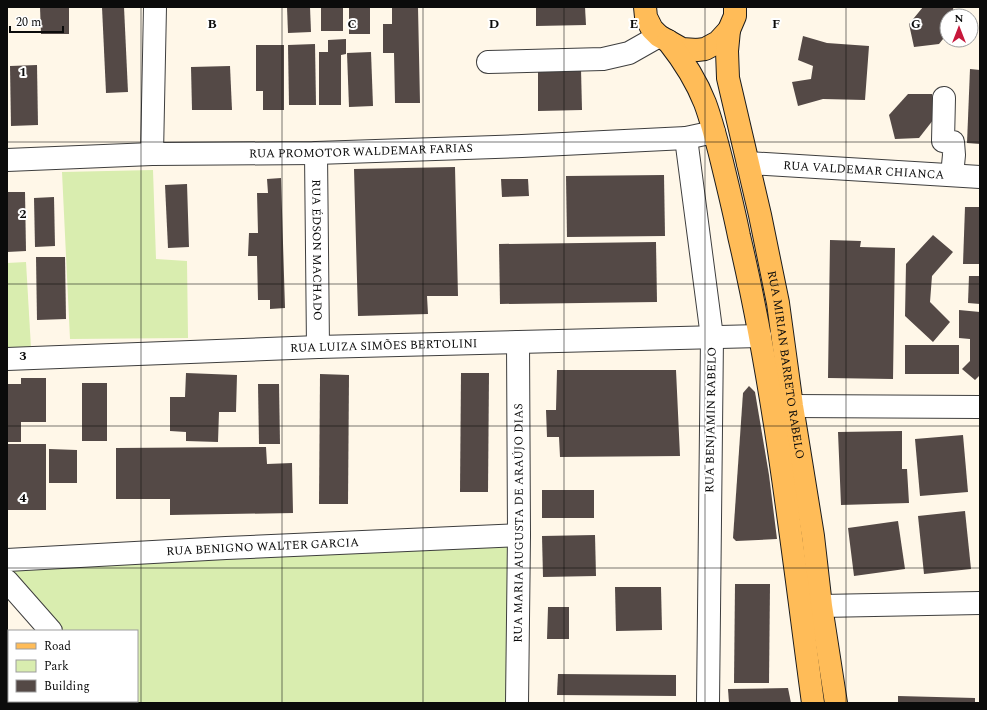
<svg xmlns="http://www.w3.org/2000/svg" width="987" height="710" font-family="Spectral,serif">
  <rect width="100%" height="100%" fill="#fff7e8"/>
  <!-- green -->
  <g fill="#d9edaf">
    <polygon points="153,170 156,259 187,261 188,338 70,339 62,172"/>
    <polygon points="26,262 31,348 7,348 7,263"/>
    <polygon points="524,545 515,703 121,703 119,701 137,701 137,631 56,631 7,576 7,565"/>
  </g>
  <!-- building -->
  <g fill="#544946">
    <polygon points="40,7 69,7 69,34 41,34"/>
    <polygon points="102,7 124,7 128,92 106,93"/>
    <polygon points="287,7 310,7 311,32 288,33"/>
    <rect x="321" y="7" width="22" height="24"/>
    <rect x="349" y="7" width="21" height="27"/>
    <polygon points="392,7 418,7 420,103 395,103 394,53 383,53 383,24 392,24"/>
    <polygon points="536,7 585,7 586,25 536,26"/>
    <polygon points="923,7 953,7 954,16 947,16 947,34 939,44 914,47 909,24"/>
    <polygon points="803,36 827,43 869,46 865,100 823,99 798,106 792,82 811,79 813,66 798,60"/>
    <polygon points="346,39 346,54 341,55 341,105 319,105 319,52 328,52 328,40"/>
    <polygon points="315,44 316,105 289,105 288,45"/>
    <polygon points="256,45 284,45 284,110 263,110 263,91 256,91"/>
    <polygon points="371,52 373,106 349,107 347,53"/>
    <polygon points="37,65 38,125 11,126 10,66"/>
    <polygon points="230,66 232,110 192,110 191,67"/>
    <polygon points="581,69 582,110 538,111 538,70"/>
    <polygon points="970,69 980,70 980,144 967,143"/>
    <polygon points="908,94 932,94 937,115 919,138 895,139 889,115"/>
    <polygon points="455,167 458,296 427,296 428,314 358,316 354,169"/>
    <polygon points="664,175 665,236 567,237 566,176"/>
    <polygon points="281,178 285,308 270,309 270,300 258,300 257,256 248,256 249,233 258,233 257,193 268,193 267,179"/>
    <polygon points="501,179 528,179 529,196 502,197"/>
    <polygon points="187,184 189,247 168,248 165,185"/>
    <polygon points="7,192 25,192 26,251 7,252"/>
    <polygon points="54,197 55,246 35,247 34,198"/>
    <polygon points="965,207 980,207 980,264 963,264"/>
    <polygon points="933,235 953,252 932,276 930,302 950,322 933,342 905,316 906,264"/>
    <polygon points="830,240 861,241 860,247 895,248 893,379 828,378"/>
    <polygon points="656,242 657,302 500,304 499,244"/>
    <polygon points="36,257 65,257 66,319 37,320"/>
    <polygon points="969,276 980,276 980,304 968,303"/>
    <polygon points="959,310 980,312 980,375 975,380 962,369 970,361 970,339 959,338"/>
    <rect x="905" y="345" width="54" height="29"/>
    <polygon points="557,370 676,370 680,456 560,457 559,437 547,437 546,410 556,410"/>
    <polygon points="186,373 237,375 236,412 219,412 218,442 186,441 186,432 170,431 170,397 185,397"/>
    <polygon points="461,373 489,373 488,492 460,492"/>
    <polygon points="320,374 349,375 348,504 319,504"/>
    <polygon points="21,378 46,378 46,422 21,422 21,442 7,442 7,384 21,384"/>
    <rect x="82" y="383" width="25" height="58"/>
    <polygon points="258,384 279,384 280,444 259,444"/>
    <polygon points="749,386 755,392 769,475 777,539 736,541 733,538 743,393"/>
    <polygon points="902,431 902,469 907,469 909,503 841,505 838,432"/>
    <polygon points="963,435 968,492 920,496 915,439"/>
    <rect x="7" y="444" width="39" height="66"/>
    <polygon points="266,447 267,464 292,463 293,513 170,515 170,499 116,499 116,448"/>
    <polygon points="49,449 77,450 77,483 49,483"/>
    <rect x="542" y="490" width="52" height="28"/>
    <polygon points="965,511 971,569 924,574 918,516"/>
    <polygon points="898,521 905,569 854,576 848,528"/>
    <polygon points="595,535 596,576 543,577 542,536"/>
    <polygon points="735,584 770,584 769,683 734,683"/>
    <polygon points="615,587 661,587 662,630 616,631"/>
    <polygon points="548,607 569,607 569,639 547,639"/>
    <polygon points="558,674 676,675 676,696 557,695"/>
    <polygon points="788,688 791,703 729,703 728,689"/>
    <polygon points="898,696 975,698 975,703 898,703"/>
  </g>
  <g fill="none" stroke-linecap="round" stroke-linejoin="round">
    <!-- minor casing -->
    <g stroke="#3e3e3e" stroke-width="24">
      <g id="minor">
        <polyline points="488,62 603,59 629,53 659,36"/>
        <polyline points="944,98 943,141 953,142 954,155 952,175"/>
        <polyline points="686,138 712,337 708,703"/>
        <path id="s1" d="M316,153l2,194"/>
        <polyline points="152,154 155,7"/>
        <path id="s2" d="M7,160l145,-6 164,-1 206,-7 164,-8 28,-6"/>
        <path id="s3" d="M748,163l232,14"/>
        <path id="s4" d="M7,359l311,-12 442,-11"/>
        <polyline points="792,406 980,407"/>
        <path id="s5" d="M7,560l219,-12 293,-13"/>
        <polyline points="7,581 51,631"/>
        <polyline points="821,606 980,603"/>
        <polyline points="113,701 115,703"/>
        <path id="s6" d="M517,703l2,-168 -1,-193"/>
      </g>
    </g>
    <!-- major casing -->
    <g stroke="#1c1c1c" stroke-width="24">
      <g id="major">
        <polyline points="645,7 646,17 652,29 659,36 682,49 697,50 705,49 718,42 729,30 735,16 735,7"/>
        <path id="s7" d="M729,30l-2,21 1,27 32,137 18,88 14,103 21,130 8,70 15,97"/>
        <path d="M668,41c15,19 28,39 37,62 7,19 12,39 17,59 6,25 12,49 17,74 36,153 53,311 74,467"/>
      </g>
    </g>
    <!-- minor -->
    <use href="#minor" stroke="#fff" stroke-width="22"/>
    <!-- major -->
    <use href="#major" stroke="#ffbc58" stroke-width="22"/>
  </g>
  <!-- grid -->
  <path fill="none" stroke="#0b0b0b" stroke-width="1" stroke-opacity="0.55" d="M141,7v696M282,7v696M423,7v696M564,7v696M705,7v696M846,7v696M7,142h973M7,284h973M7,426h973M7,568h973"/>
  <g text-anchor="middle" dominant-baseline="central" stroke-width="4" stroke-linejoin="round" paint-order="stroke">
    <!-- street labels -->
    <g font-size="12" fill="#0b0b0b" stroke="#fff">
      <text stroke="none"><textPath href="#s2" startOffset="354">RUA PROMOTOR WALDEMAR FARIAS</textPath></text>
      <text stroke="none"><textPath href="#s3" startOffset="116">RUA VALDEMAR CHIANCA</textPath></text>
      <text stroke="none"><textPath href="#s1" startOffset="97">RUA ÉDSON MACHADO</textPath></text>
      <text stroke="none"><textPath href="#s4" startOffset="377">RUA LUIZA SIMÕES BERTOLINI</textPath></text>
      <text stroke="none"><textPath href="#s7" startOffset="341">RUA MIRIAN BARRETO RABELO</textPath></text>
      <text transform="translate(711 420) rotate(-89)">RUA BENJAMIN RABELO</text>
      <text stroke="none"><textPath href="#s6" startOffset="180">RUA MARIA AUGUSTA DE ARAÚJO DIAS</textPath></text>
      <text stroke="none"><textPath href="#s5" startOffset="256">RUA BENIGNO WALTER GARCIA</textPath></text>
    </g>
  </g>
  <g font-size="13" text-anchor="middle" font-weight="bold" fill="#0b0b0b" stroke="#fff" stroke-width="4" stroke-linejoin="round" paint-order="stroke">
    <text x="212" y="28">B</text>
    <text x="352" y="28">C</text>
    <text x="494" y="28">D</text>
    <text x="634" y="28">E</text>
    <text x="776" y="28">F</text>
    <text x="916" y="28">G</text>
    <text x="23" y="76">1</text>
    <text x="23" y="218">2</text>
    <text x="23" y="360">3</text>
    <text x="23" y="502">4</text>
  </g>
  <!-- border -->
  <rect width="987" height="710" fill="none" stroke="#0b0b0b" stroke-width="16"/>
  <!-- legend -->
  <rect x="8" y="630" width="130" height="72" fill="#ffffff" stroke="#9d9d9d"/>
  <rect x="16" y="643" width="20" height="6" fill="#ffbc58" stroke="#9d9d9d"/>
  <text x="44" y="650" font-size="12" fill="#0b0b0b">Road</text>
  <rect x="16" y="660" width="20" height="12" fill="#d9edaf" stroke="#9d9d9d"/>
  <text x="44" y="670" font-size="12" fill="#0b0b0b">Park</text>
  <rect x="16" y="680" width="20" height="12" fill="#544946" stroke="#9d9d9d"/>
  <text x="44" y="690" font-size="12" fill="#0b0b0b">Building</text>
  <!-- north arrow -->
  <g transform="translate(959 28)"><circle r="19" fill="#ffffff" stroke="#9d9d9d"/>
  <path d="M0-3L7 15L0 10L-7 15Z" fill="#c7173b"/>
  <text y="-6" font-size="11" font-weight="bold" text-anchor="middle" fill="#0b0b0b">N</text>
  </g>
  <!-- scale -->
  <path d="M10 26v6h53v-6" fill="none" stroke="#0b0b0b" stroke-width="2"/>
  <text x="16" y="26" font-size="12" fill="#0b0b0b" stroke="#ffffff" stroke-width="3" paint-order="stroke">20 m</text>
</svg>
